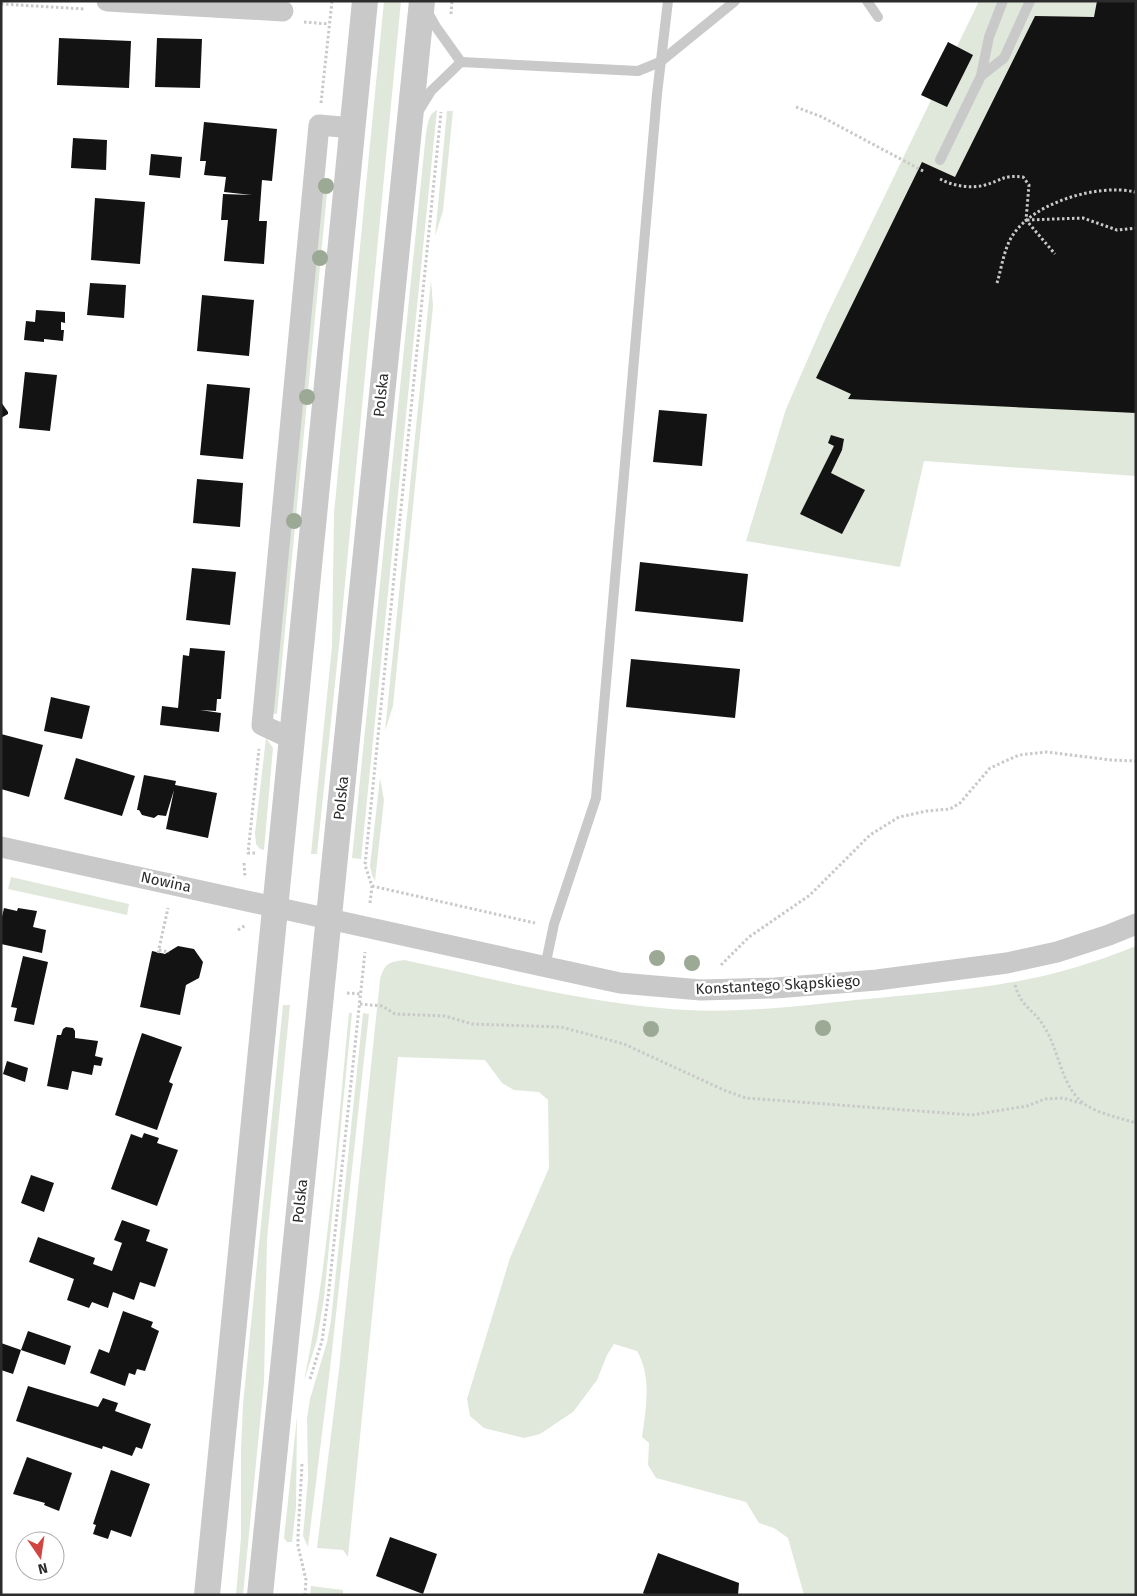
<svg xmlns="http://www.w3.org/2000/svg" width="1137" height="1596" font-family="'Fira Sans',sans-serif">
  <rect width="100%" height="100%" fill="#fff"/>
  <!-- green -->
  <g fill="#e0e8db">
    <polygon points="384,1 401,1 339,646 317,854 311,854 332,646 334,513"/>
    <polygon points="979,1 1136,1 1136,476 924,461 900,567 746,541 786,409 827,315"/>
    <path d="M437,110l-76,749 -9,-1 74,-725c2,-9 2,-19 11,-23z"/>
    <polygon points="447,111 453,111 443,211 435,236"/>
    <polygon points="328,183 277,714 271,713 323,187"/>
    <polygon points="431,280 433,306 393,706 385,731"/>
    <polygon points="266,738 273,748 264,850 260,849 256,844 255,833"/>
    <polygon points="380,778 384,800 375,881 372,875 370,866"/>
    <polygon points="11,877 129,904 127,915 8,889"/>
    <path d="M1136,946v649h-332l-16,-57 -14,-10 -15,-5 -13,-21 -90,-24 -8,-13 1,-22 -7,-6c4,-29 10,-60 -5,-86l-23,-7 -7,11 -10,25 -24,32 -33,22 -16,4 -40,-10 -14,-12 -3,-17 43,-141 39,-90 -1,-68 -9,-8 -25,-2 -12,-7 -17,-23 -87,-3 -50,500 -5,-7 -26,-2 22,-178 41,-390c4,-16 8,-18 24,-20 85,18 169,40 256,48 66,7 130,-1 196,-8 52,-5 105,-9 157,-18 42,-7 83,-20 123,-36z"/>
    <polygon points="283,1005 290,1005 267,1240 264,1382 243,1595 236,1595 241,1537 241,1449 243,1404"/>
    <path d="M349,1013h3l-28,285 -7,42 -13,41c25,-121 33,-246 45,-368z"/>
    <polygon points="363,1013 369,1014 330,1369 308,1547 303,1536 308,1479 307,1418 310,1399 327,1342 331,1320"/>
    <polygon points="297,1417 296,1507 292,1542 287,1542 284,1538"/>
    <polygon points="311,1586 343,1590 343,1595 310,1595"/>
  </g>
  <!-- building -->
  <g fill="#131313">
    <polygon points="1097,1 1136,1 1136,413 848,399 851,394 816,378 922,162 955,177 1035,16 1094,17"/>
    <polygon points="59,38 131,41 129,88 57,85"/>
    <polygon points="157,38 202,39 200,88 155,87"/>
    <polygon points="948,42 973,55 947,107 921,95"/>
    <polygon points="204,122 277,129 272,181 262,180 259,221 267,221 264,264 224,261 228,220 221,220 223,194 252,195 224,192 226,177 204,175 206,161 200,161"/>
    <polygon points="73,138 107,140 106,170 71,168"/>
    <polygon points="151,154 182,157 180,178 149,175"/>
    <polygon points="95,198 145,202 140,264 91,260"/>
    <polygon points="90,283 126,285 124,318 87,315"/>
    <polygon points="202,295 254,300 249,356 197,351"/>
    <polygon points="36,310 65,312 65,323 61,322 61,330 64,330 63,341 44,339 44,342 24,340 26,321 35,322"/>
    <polygon points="25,372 57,375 50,431 19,428"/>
    <polygon points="207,384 250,388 243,459 200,455"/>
    <polygon points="1,402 8,412 8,414 1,418"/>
    <polygon points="659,410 707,414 702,466 653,462"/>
    <polygon points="831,435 844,439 842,450 831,473 865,490 842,534 800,514 834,446 828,443"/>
    <polygon points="197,479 243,483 240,527 193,523"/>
    <polygon points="640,562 748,574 743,622 635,611"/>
    <polygon points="192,568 236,572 230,625 186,620"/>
    <polygon points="190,648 225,651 221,699 217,699 216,711 200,710 221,713 219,732 160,725 162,706 178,708 183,655 189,656"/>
    <polygon points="631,659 740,669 735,718 626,707"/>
    <polygon points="51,697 90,706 82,739 44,731"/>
    <polygon points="1,734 43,745 29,797 1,789"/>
    <polygon points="76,758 135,776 122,816 64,799"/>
    <polygon points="144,775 176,781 175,785 217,793 208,838 166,829 174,790 166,816 158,815 154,818 142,815 139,810 137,810"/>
    <polygon points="4,908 17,911 18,908 37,911 33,927 46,930 42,953 1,944 1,921"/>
    <polygon points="178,946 194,949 203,962 199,978 186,985 180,1015 140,1007 152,951 165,954"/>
    <polygon points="23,956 48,962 34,1025 14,1021 17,1008 11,1007"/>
    <polygon points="66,1027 73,1028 75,1031 75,1038 98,1041 95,1056 103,1058 101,1066 94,1065 92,1075 72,1071 68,1090 47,1086 57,1035 61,1035 63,1029"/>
    <polygon points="142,1033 182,1047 169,1082 173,1084 157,1130 115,1115"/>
    <polygon points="7,1061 28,1068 25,1082 3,1074"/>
    <polygon points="144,1133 159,1138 157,1143 178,1150 157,1206 111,1189 131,1134 142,1138"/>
    <polygon points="31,1175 54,1183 44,1212 21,1203"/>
    <polygon points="122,1220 150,1230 146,1241 168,1249 155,1287 140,1282 134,1300 113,1292 108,1308 92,1302 89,1308 67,1300 74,1279 29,1262 38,1237 95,1258 93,1264 112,1271 122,1243 114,1240"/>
    <polygon points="123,1311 153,1322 151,1327 159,1331 145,1371 137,1369 135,1375 129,1373 125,1386 90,1373 99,1349 109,1353"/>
    <polygon points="28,1331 71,1346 65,1365 21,1350 13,1374 1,1370 1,1343 21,1350"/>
    <polygon points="28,1386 98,1407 103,1398 118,1403 115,1411 151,1424 142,1449 136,1447 132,1456 103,1446 102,1449 16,1421"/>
    <polygon points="27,1457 72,1473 59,1511 44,1505 45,1503 13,1494"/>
    <polygon points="111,1470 150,1484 131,1537 111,1530 108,1539 93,1534 96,1525 93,1524"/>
    <polygon points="390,1537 437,1554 423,1594 376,1576"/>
    <polygon points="658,1553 739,1583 738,1595 646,1595 643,1593"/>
  </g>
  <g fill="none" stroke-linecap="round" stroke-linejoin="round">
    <!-- path -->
    <g stroke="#c9c9c9" stroke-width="3" stroke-dasharray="2.5 2.5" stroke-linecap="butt">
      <polyline points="1,4 85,9"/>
      <polyline points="451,14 452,1"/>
      <polyline points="304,22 329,24"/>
      <polyline points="321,103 332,1"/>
      <polyline points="796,107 822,117 925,172"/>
      <path d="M940,179c13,7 31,10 45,6 17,-5 18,-10 38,-8l6,8 -3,35 29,34"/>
      <polyline points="1027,220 1083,218 1117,230 1136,228"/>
      <path d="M997,283c4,-13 6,-28 12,-41 17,-38 88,-59 126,-50l1,-1"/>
      <polyline points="255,853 248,853 259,749"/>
      <polyline points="244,863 245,878"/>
      <polyline points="372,886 535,923"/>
      <polyline points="370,903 372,886 365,865 441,112"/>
      <polyline points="238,930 246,925"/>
      <polyline points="159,950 169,952"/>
      <polyline points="158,953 168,908"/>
      <polyline points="721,965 749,937 810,895 870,835 899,817 927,811 950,809 960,803 990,768 1019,755 1047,752 1111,760 1136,761"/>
      <path d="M1015,985c2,6 4,12 8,17 6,8 15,14 20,23 17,24 17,63 43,80 14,9 34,13 50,18"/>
      <polyline points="347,993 361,994"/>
      <polyline points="360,1004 382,1006 395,1014 445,1016 472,1024 561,1027 624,1044 726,1091 746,1098 972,1115 1027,1106 1045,1099 1063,1098 1084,1104"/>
      <polyline points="310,1379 322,1341 328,1298 365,952"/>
      <polyline points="302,1464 298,1536 298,1546 306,1580 305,1595"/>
    </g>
    <!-- service -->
    <g stroke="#c9c9c9" stroke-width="10">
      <polyline points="867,1 878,17"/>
      <polyline points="427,11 436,27 461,62"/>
      <polyline points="981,76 1004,58 1030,1"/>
      <polyline points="418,112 431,91 461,62 638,71 660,62 735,1"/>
      <polyline points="940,160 981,76 989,37 1003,1"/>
      <polyline points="545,967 554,924 596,798 657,94 668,1"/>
    </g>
    <!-- minor -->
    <g stroke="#c9c9c9" stroke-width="21">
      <polyline points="107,1 283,11"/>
      <polyline points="292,739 262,725 319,125 353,128"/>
      <polyline points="1,847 620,983 701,990 775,988 877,980 1007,963 1057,952 1109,935 1136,924"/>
    </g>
    <!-- tertiary -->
    <g stroke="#c9c9c9" stroke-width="26">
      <polyline points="207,1595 365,1"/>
      <polyline points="260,1595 422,1"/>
    </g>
  </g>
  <!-- trees -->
  <g fill="#9ca995">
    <circle cx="326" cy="186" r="8"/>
    <circle cx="320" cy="258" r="8"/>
    <circle cx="307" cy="397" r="8"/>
    <circle cx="294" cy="521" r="8"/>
    <circle cx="657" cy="958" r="8"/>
    <circle cx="692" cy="963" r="8"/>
    <circle cx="823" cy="1028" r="8"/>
    <circle cx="651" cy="1029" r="8"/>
  </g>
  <g text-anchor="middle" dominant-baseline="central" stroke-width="5" stroke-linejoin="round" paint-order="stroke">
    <!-- street labels -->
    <g font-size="15" fill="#2c2c2c" stroke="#fff">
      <text transform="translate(381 395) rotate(-84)">Polska</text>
      <text transform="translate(341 798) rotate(-84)">Polska</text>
      <text transform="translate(166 882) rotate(12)">Nowina</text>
      <text transform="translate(778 985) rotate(-3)">Konstantego Skąpskiego</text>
      <text transform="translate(300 1201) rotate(-84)">Polska</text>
    </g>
  </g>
  <!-- border -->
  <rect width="1137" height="1596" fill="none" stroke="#2c2c2c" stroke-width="5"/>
  <!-- north arrow -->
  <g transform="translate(40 1556) rotate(167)"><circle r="24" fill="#ffffff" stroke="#ababab"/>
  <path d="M0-4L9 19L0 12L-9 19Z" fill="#d14540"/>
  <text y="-8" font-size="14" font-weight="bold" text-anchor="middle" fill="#2c2c2c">N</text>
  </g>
</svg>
